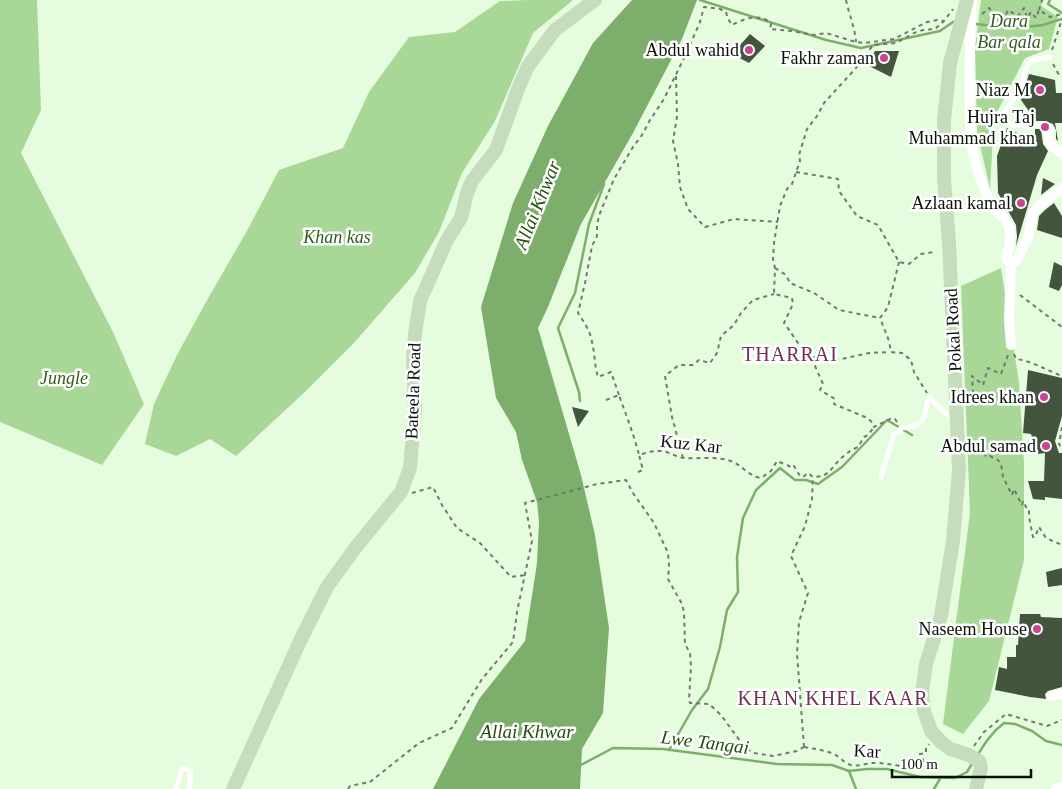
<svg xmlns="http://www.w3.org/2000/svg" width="1062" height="789" font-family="'Times New Roman',serif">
  <rect width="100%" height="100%" fill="#e6fcdf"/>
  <!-- green -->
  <g fill="#a8d798">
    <polygon points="0,0 37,0 41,110 21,153 114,334 144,404 102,465 0,422"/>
    <polygon points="528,0 573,0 533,33 495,121 462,173 439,232 415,273 353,344 308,389 236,456 210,439 176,456 145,444 154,404 177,355 206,302 248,229 279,170 343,148 369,92 409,37 455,32 500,1"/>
    <polygon points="981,0 1044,0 1041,6 1058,17 1049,49 1025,58 994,118 990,189 977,131 975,48"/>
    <polygon points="1001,268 1019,382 1024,463 1024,560 989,701 963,734 943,724 970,513 961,286"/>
  </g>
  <!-- water -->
  <polygon fill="#7eae6c" points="632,0 697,0 682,39 633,133 581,224 548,307 538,328 581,475 595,535 609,628 603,713 582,749 580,789 433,789 479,699 525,641 537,563 539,522 537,502 522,460 516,432 496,398 481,307 513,203 548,126 593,43"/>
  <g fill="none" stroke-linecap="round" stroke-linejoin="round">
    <!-- stream -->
    <g stroke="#7eae6c" stroke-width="2.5">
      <polyline points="700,0 826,40 861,48 940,31 953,22 957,22"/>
      <polyline points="1050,0 1048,4 1062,13"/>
      <polyline points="975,24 1015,28 1043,25 1062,19"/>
      <polyline points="580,401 579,392 558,328 575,293 589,224 604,184"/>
      <polyline points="669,750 692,710 708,689 720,647 727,610 738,592 737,557 743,518 756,490 780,468 795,480 806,480 818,484 842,467 887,420 912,435"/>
      <path d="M977,756c8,-13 15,-24 27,-33l11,1 17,7 14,10 16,4"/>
      <polyline points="579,766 613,748 663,749 777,764 832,765 849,771 856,789"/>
      <polyline points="848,771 867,769 887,769 920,777 955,778 967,772 973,762"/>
      <polyline points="934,789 941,777"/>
    </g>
  </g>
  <!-- building -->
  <g fill="#43553d">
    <polygon points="750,34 765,46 749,63 732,54"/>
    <polygon points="875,51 899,51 891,77 867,65"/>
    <polygon points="1029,74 1055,80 1056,93 1062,93 1062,123 1055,123 1058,141 1056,139 1056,130 1053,124 1045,121 1035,121 1035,113 1031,114 1021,100"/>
    <polygon points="1007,128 1035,142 1035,129 1041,129 1043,144 1048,151 1037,175 1016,246 1017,237 1016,225 998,193 997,156"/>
    <polygon points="1043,178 1055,184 1041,195"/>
    <polygon points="1054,203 1062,216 1062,238 1037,230 1039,216 1045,210"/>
    <polygon points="1054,262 1062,266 1062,285 1059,291 1049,287"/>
    <polygon points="1028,370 1062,378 1062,416 1055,441 1059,453 1062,453 1062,499 1045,497 1045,500 1033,499 1028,481 1044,481 1045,453 1038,454 1031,434 1023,433"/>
    <polygon points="572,407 589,411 578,427"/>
    <polygon points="1062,568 1062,585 1048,587 1046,572"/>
    <polygon points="1020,614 1040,614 1041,617 1062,618 1062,687 1048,691 1045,694 1046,699 1030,697 995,690 999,667 1007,669 1007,657 1016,657 1016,645 1018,645"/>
  </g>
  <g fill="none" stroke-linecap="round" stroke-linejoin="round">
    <!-- path -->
    <g stroke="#6e7c6a" stroke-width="2" stroke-dasharray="4 4" stroke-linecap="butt">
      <path d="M846,0c3,14 9,28 10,42"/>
      <polyline points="1039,10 1042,0"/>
      <polyline points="982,14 989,8 1002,24 1008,10 1018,16 1024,8 1027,18 1031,12 1036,18 1039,10 1050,17 1062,14"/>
      <polyline points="1052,50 1062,19"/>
      <polyline points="1053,64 1059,75 1062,75"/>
      <polyline points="676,76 677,117 673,141 678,164 680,187 688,209 705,227 734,219 778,222"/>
      <polyline points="796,172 838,179 839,191 857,216 878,225 899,262 909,264 921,254 934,252"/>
      <polyline points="899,262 888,307 880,318 889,341 891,352 902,353 911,360 914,372 927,393"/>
      <polyline points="775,268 786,275 790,283 814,293 839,310 880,318"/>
      <polyline points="1020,295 1062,327"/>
      <path d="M1014,354l2,5c16,2 30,11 46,17"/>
      <polyline points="811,357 837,360 869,353 890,352"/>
      <path d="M619,395l-8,-23 -13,5c-4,-13 -3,-26 -7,-39 -2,-9 -8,-17 -13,-25l7,-30 7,-37 5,-10v-12l3,-11 14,-34 19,-32 9,-12 8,-15 14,-21 22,-45 14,-32 4,-15 16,2 6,3 2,7 4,6c11,-6 30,-13 39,-1l-1,5 22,2 22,4 12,-2 30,9 8,1 30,-4 33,-17 10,-2 7,1"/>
      <path d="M606,400l13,-5c7,20 15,40 20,60"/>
      <polyline points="968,400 973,393 972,376 983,385 988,368 1001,374 1008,355"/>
      <polyline points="897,422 895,419 892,418 874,427 871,421 865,417 834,404 835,399 820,390 823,384 811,357 805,348 798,343 787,327 784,323 793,304 792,298 774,294 775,268 773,259 774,243 780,206 787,189 792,184 800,161 799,155 807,129 817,116 824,103 856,68 873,45 896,43 914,33 923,30 935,29 944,21 953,9"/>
      <polyline points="1062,427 1059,444 1062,449"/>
      <polyline points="969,438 977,452 981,455 985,454 986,457 990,456 998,460 1001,464 1003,477 1012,495 1014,489 1022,505 1023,501 1026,507 1029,509 1029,517 1033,537 1035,537 1039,527 1046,538 1062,545"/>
      <polyline points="683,458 672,417 665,376 679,365 693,365 699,360 710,363 717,353 721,336 734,325 741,313 753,300 774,294"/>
      <path d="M638,472l5,-2 -4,-15c6,-2 13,-4 19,-4 9,-1 17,6 26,7 14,1 33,-2 47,3 11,4 17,15 30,17l10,-7 6,-10 12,5 2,2 3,-2 6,10 3,1 5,-4 5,4 10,-1 6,-4 11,-13 10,-8 8,-4 6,-10 4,-2 6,-8"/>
      <polyline points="412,493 433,487 442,505 457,528 480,543 511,577 525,575"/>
      <polyline points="974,746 984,732 1006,714 1047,726 1062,720"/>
      <polyline points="804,747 797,653 799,622 808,593 791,556 805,526 812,499 813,477"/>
      <path d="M804,747c11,2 20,3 30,7 6,3 10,9 17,11 8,2 15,-2 23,-2 13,-1 39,8 50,2v-3l-4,-8 6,-1v-5l3,-4"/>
      <polyline points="348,789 350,786 370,782 419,743 452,728 482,679 513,642 517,612 532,541 525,503 597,484 626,480 633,493 654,523 668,553 669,566 668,579 682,604 684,612 685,644 690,653 691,666 689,700 690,703 709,704 721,715 740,741 747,749 754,753 773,756 797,751 804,747"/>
    </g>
    <!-- lane -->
    <g stroke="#fff" stroke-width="5">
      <polyline points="1048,129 1044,125 1012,125 1007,122 1005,112 1019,91 1025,71 1029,63 1033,60 1050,57"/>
      <path d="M881,477l13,-43 4,-2 3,-4c14,-1 23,-3 25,-19 1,-5 0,-7 4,-11l24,24"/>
      <polyline points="176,789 182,769 185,768 191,772 189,789"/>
    </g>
    <!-- street -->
    <g stroke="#fff" stroke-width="10">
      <path d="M972,0c-2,39 -4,77 -2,115 1,14 0,29 4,42 4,15 11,37 19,51 2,4 7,7 11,10 10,11 6,27 2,40l2,3 3,2 4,-1 3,-4 10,-21 5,-24 7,-8 22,-17"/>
      <polyline points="1048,129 1049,132 1049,142 1062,154"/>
      <polyline points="1011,345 1009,320 1011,263"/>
      <polyline points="1052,696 1062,694"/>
      <polyline points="1056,789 1062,787"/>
    </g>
    <!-- secondary -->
    <g stroke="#c6ddbd" stroke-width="14">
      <polyline points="967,0 950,63 944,120 944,179 949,242 959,470 953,541 941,616 926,664 922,693 924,711 931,731 942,743 950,749 969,755 979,761 981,768 976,789"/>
      <polyline points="233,789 300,641 327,587 356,547 401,492 410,468 415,410 413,361 415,334 420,301 447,240 461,218 467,193 472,181 496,150 518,89 528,66 555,30 595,0"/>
    </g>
  </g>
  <!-- markers -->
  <g fill="#c64692" stroke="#fff" stroke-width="2">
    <circle cx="749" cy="50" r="5"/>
    <circle cx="884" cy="58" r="5"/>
    <circle cx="1040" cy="90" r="5"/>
    <circle cx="1045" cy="127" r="5"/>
    <circle cx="1021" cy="203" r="5"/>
    <circle cx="1044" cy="397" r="5"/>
    <circle cx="1046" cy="446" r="5"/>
    <circle cx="1037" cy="629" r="5"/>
  </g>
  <g text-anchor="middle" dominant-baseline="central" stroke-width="5" stroke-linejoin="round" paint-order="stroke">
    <!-- park labels -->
    <g font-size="18" font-style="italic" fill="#2f5d1b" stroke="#fff">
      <text x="1009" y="21">Dara<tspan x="1009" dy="21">Bar qala</tspan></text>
      <text x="337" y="237">Khan kas</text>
      <text x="64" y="378">Jungle</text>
    </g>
    <!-- poi labels -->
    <g font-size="18" fill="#0a1108" stroke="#fff" text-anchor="end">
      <text x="739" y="50">Abdul wahid</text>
      <text x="874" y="58">Fakhr zaman</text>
      <text x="1030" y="90">Niaz M</text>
      <text x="1035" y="117">Hujra Taj<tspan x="1035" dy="21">Muhammad khan</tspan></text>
      <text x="1011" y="203">Azlaan kamal</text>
      <text x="1034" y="397">Idrees khan</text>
      <text x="1036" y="446">Abdul samad</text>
      <text x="1027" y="629">Naseem House</text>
    </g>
    <!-- street labels -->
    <g font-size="18" fill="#0a1108" stroke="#fff">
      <text transform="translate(953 330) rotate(-93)">Pokal Road</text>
      <text transform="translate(413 391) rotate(-88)">Bateela Road</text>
      <text transform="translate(691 444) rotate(6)">Kuz Kar</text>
      <text transform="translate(867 751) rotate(3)">Kar</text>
    </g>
    <!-- water labels -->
    <g font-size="19" font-style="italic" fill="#214f09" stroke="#fff">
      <text transform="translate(537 205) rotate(-68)">Allai Khwar</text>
      <text x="527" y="731">Allai Khwar</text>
      <text transform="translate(705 742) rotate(7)">Lwe Tangai</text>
    </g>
    <!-- quarter labels -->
    <g font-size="20" letter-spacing="1" fill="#713155" stroke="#fff">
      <text x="790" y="354">THARRAI</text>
      <text x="833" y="698">KHAN KHEL KAAR</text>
    </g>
  </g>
  <!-- scale -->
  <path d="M892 769v8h139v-8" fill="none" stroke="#0a1108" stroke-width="2.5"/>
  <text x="900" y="769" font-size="15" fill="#0a1108" stroke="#ffffff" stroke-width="4" paint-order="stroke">100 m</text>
</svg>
